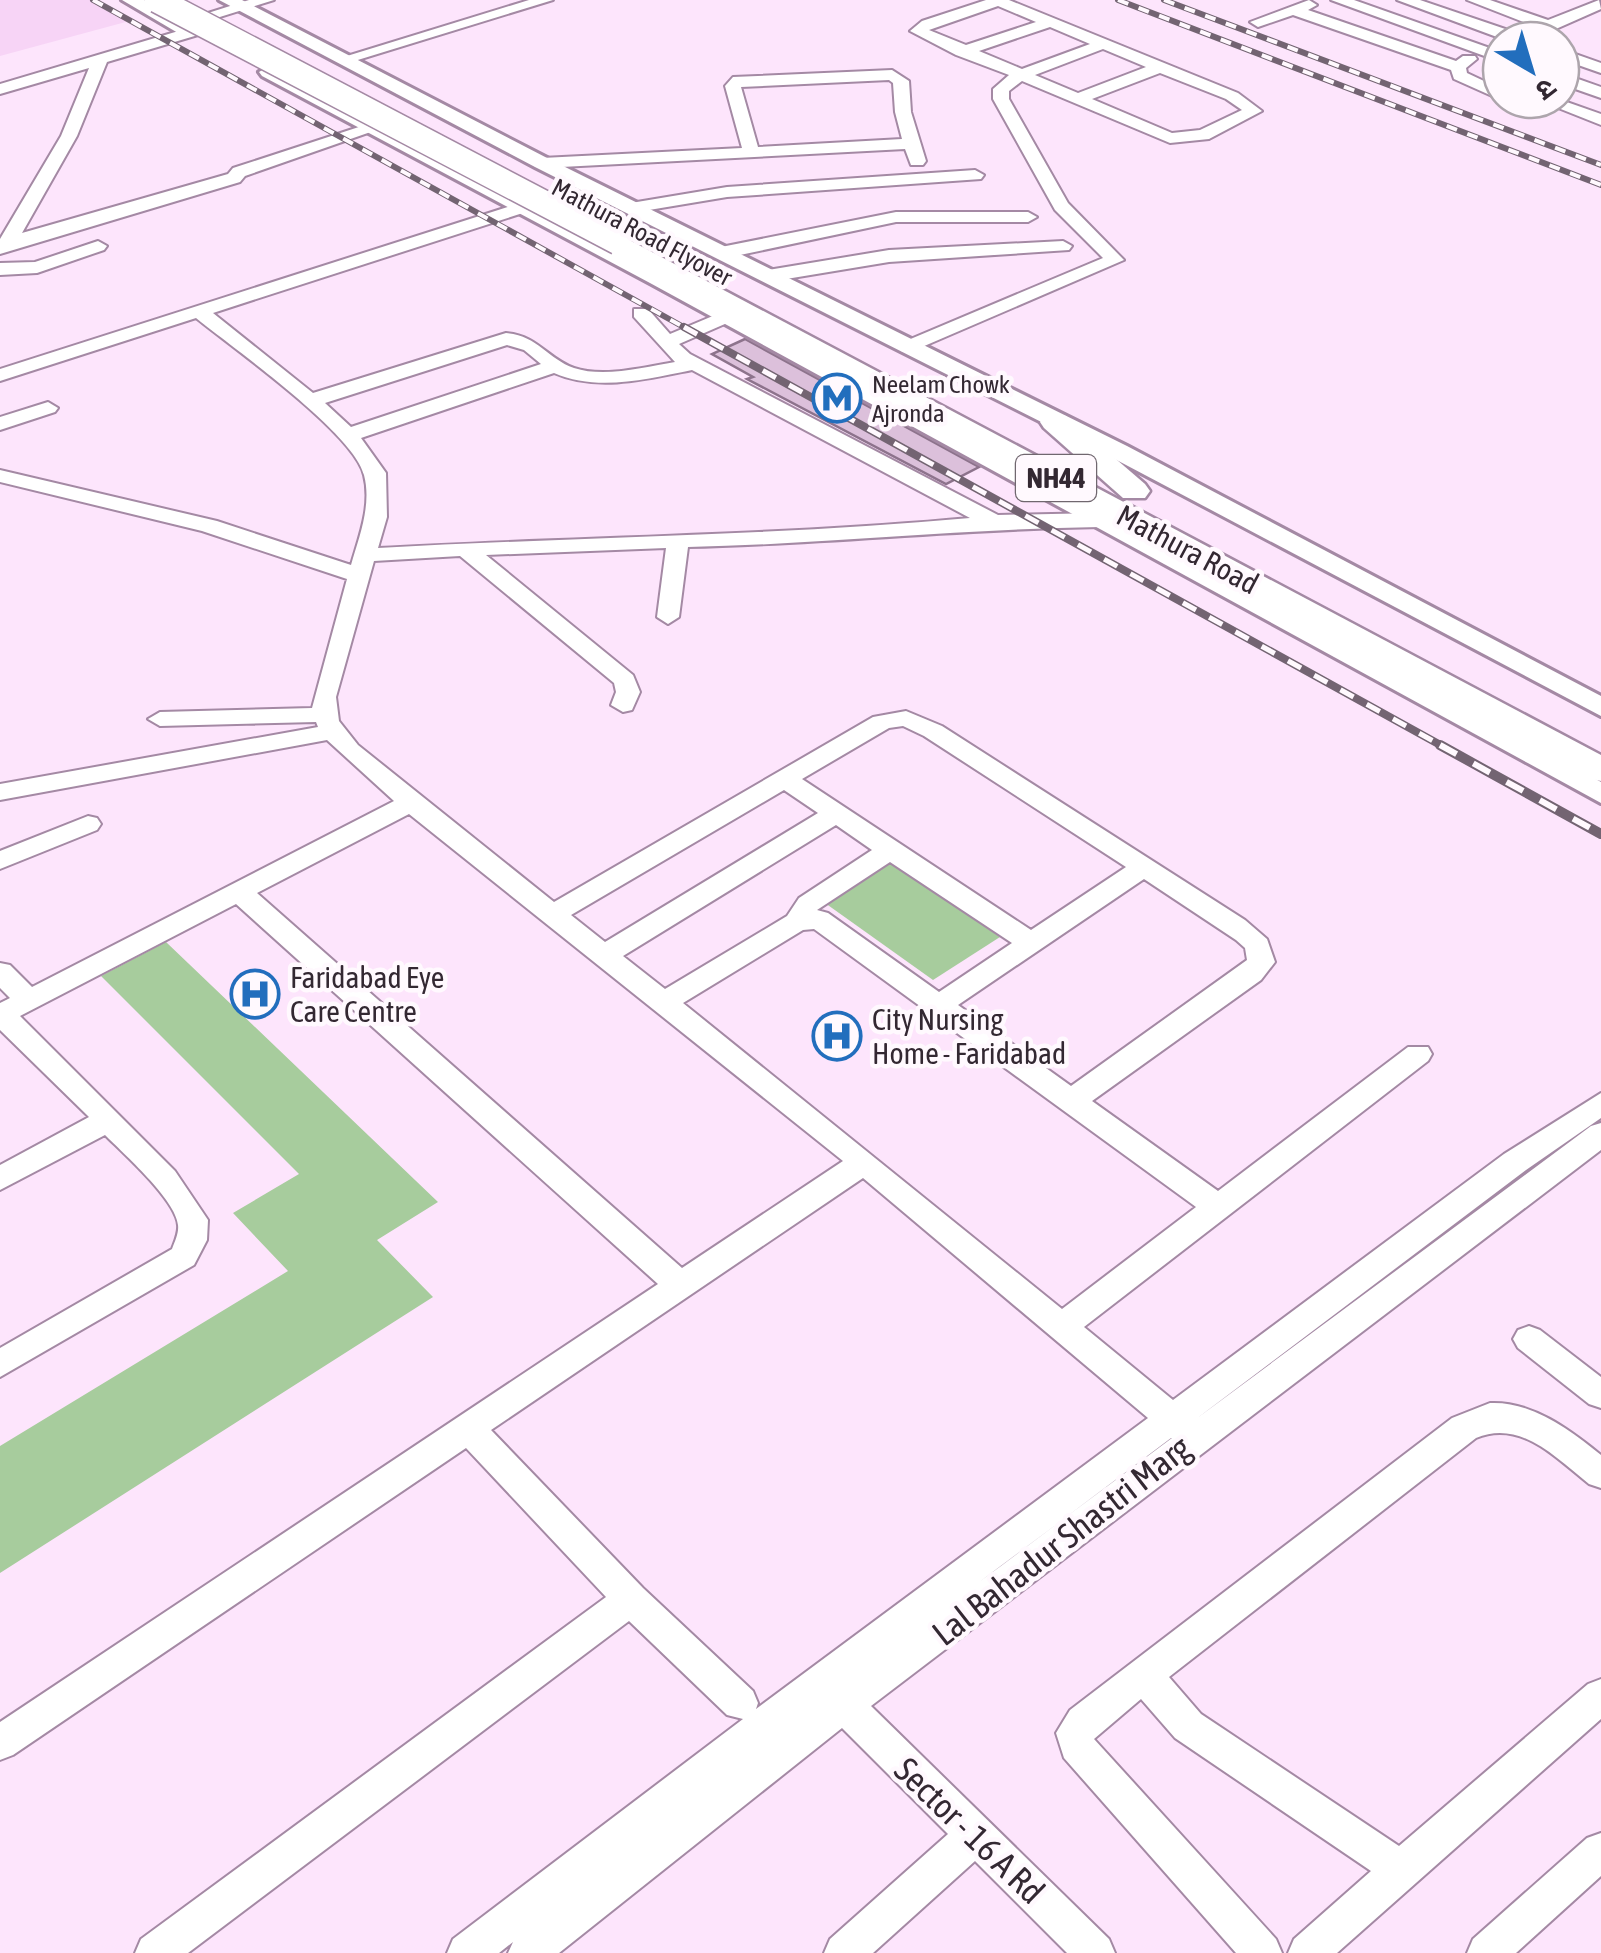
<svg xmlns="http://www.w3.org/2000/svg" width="1601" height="1953" font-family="'Asap Condensed','Noto Sans Devanagari',sans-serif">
  <rect width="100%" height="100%" fill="#fde5fc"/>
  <!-- built -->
  <polygon fill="#f7d4f6" points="0,0 96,0 133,20 0,56"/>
  <!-- green -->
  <g fill="#a7cc9d">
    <polygon points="891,863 1000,937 933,980 825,903"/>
    <polygon points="166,942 438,1202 377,1240 433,1297 0,1573 0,1446 288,1271 233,1213 299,1174 101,976"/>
  </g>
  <!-- building -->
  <polygon fill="#dcc0db" stroke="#8d738c" stroke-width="2.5" points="745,339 979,467 946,484 747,379 753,377 712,354"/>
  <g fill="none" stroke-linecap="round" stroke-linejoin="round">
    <!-- minor casing -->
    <g stroke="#a489a4" stroke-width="4">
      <g id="minor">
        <polygon points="249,0 274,0 178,30 170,25"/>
        <polygon points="529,0 553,0 348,63 334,60"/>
        <path d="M986,0h23l229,93 24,18 -53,28 -39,4 -148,-62 -13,10v8l59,104 56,57 -216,93 -7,-2v-8l202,-85 -48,-48 -62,-111v-10l16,-14 -53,-20 -46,-24 12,-10zM998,6l38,16 -70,23 -37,-15zM1050,27l40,17 -68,25 -43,-18zM1103,49l43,18 -68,26 -43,-18zM1160,73l66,26 16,11 -42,20 -28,3 -80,-34z"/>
        <polygon points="1309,0 1317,5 1308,10 1456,61 1463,56 1475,56 1477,59 1466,68 1467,73 1501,89 1501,100 1454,79 1451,70 1293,15 1258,27 1250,22"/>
        <polygon points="1331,0 1354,0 1501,52 1501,62"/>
        <polygon points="1397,0 1420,0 1517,33 1534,26 1467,0 1490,0 1548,20 1599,0 1601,9 1531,40 1505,40"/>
        <polygon points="192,27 200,32 198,35 107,62 77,136 22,233 228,174 233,168 368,124 382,128 245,176 240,182 0,254 0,239 61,136 89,68 0,94 0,84"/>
        <polygon points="1561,49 1601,63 1601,73 1561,59"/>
        <path d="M892,70l17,11 2,31 15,49 -3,4h-12l-6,-16 -363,19 -9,-5 9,-5 200,-10 -17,-62 8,-9zM889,80l4,3 2,29 7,27 -144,8 -17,-60z"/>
        <polygon points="1561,73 1601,87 1601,98 1561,84"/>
        <polygon points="1538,100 1561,100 1601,114 1601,125"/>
        <polygon points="975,170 984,175 981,179 727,197 631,213 622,208 631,203 727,187"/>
        <path d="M523,202l6,1v8l-316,102 100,80 193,-60c31,2 42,26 68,35 30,10 71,-1 101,-6l-41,-45v-8h14l22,25 57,-24 7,2v8l-55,24 11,10 308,161 102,-2 11,7 -11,7c-138,2 -274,17 -412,20l-9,70 -11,7 -11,-7 9,-69 -180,7 147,120 7,17 -8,18 -9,2 -12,-7 5,-13 -2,-9 -154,-127 -86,5 -38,136 3,24 19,24 196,157 319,-185 33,-6 36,15 303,194 22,19 8,23 -14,18 -169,121 126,90 190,-144h20l4,7 -4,7 -344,266 89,73 331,-246 97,-61v25l-75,52 -330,249 395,-293 10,-3v27l-730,556 238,233 6,14h-48l-92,-92 -102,92h-49l6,-14 118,-105 -106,-106 -283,225h-51l5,-11 -14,11h-52l6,-14 290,-220 -16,-4 -98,-94 -441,332h-53l6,-14 465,-342 -140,-149 -453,307 -13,5v-38l658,-438 -422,-380 -216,112 155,155 33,49 -1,20 -13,25 -194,112v-29l172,-99c3,-8 7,-16 6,-24 -2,-25 -55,-72 -73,-90l-105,55v-25l89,-48 -89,-87v-27l10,-5 -10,-10v-25l10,2 22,22 362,-186 -67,-61 -327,60v-16l318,-57 -2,-5 -156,4 -12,-7 12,-7 152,-4 35,-129 -145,-48 -202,-49v-12l217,51 134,44c8,-28 21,-60 13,-90 -10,-42 -131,-127 -168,-157l-196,63v-12zM507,345l17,5 17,14 -190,63 -26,-24zM692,370l278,148c-197,18 -395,19 -592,30l9,-31 -1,-44 -25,-35 193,-65c43,19 94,6 138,-3zM903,726l21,10 202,131 -95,63 -229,-151 87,-51zM784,790l34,23 -213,129 -34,-27zM409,814l434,347 -161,107 -425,-375zM836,825l36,25 -73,48 -12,18 -122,73 -42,-33zM890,862l122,81 -73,49 -111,-79 -11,-3zM1144,879l92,61 9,8 2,12 -176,126 -113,-81zM814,929l382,278 -134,102 -379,-306 120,-73zM863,1178l285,240 -392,291 2,-6 -5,-12 -110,-103 -152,-158zM1171,1438h1l-193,144 22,-16z"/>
        <polygon points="896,212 1028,212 1037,217 1028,222 896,222 721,259 712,253 721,247"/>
        <polygon points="98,241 107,246 104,250 37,273 0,275 0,263 35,262"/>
        <polygon points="1063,241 1072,246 1069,250 889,262 768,282 759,276 768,270 889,250"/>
        <polygon points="48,402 58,408 55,412 0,430 0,417"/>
        <polygon points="88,816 97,818 101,824 97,830 0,869 0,851"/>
        <polygon points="1529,1326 1540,1330 1601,1377 1601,1408 1589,1404 1518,1348 1513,1339 1518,1330"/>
        <path d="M1490,1403c42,-2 80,27 111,52v33l-12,-4c-34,-27 -69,-65 -113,-46l-307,239 32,37 198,132 189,-162 13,-5v40l-264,234h-49l6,-14 77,-68 -196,-133 -34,-39 -47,40 182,200 6,14h-46l-172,-195 -8,-25 14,-23 382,-292z"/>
        <polygon points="1601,1833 1601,1876 1516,1953 1467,1953 1473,1939 1587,1838"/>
      </g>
    </g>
    <!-- major casing -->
    <g stroke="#a489a4" stroke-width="6">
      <g id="major">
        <polygon points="122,0 144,0 194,29 192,33 178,33"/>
        <polygon points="219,0 242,0 549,159 1127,446 1601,696 1601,716 1109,456 535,167"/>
        <polygon points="269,66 666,273 1601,782 1601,803 650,283 262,76 259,72"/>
      </g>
    </g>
    <!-- highway casing -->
    <g stroke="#a489a4" stroke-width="5">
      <g id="highway">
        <polygon points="618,234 1601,755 1601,781 1588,778 609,248 605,242"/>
        <polygon points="1055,413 1066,416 1145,484 1150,491 1145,498 1123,498 1044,428 1040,422 1044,416"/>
      </g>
    </g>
    <!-- minor -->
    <use href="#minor" fill="#fff" fill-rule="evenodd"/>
    <!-- major -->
    <use href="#major" fill="#fff" fill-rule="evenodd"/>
    <!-- highway -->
    <use href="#highway" fill="#fff" fill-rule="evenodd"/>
    <!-- rail-far2 casing -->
    <g stroke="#736472" stroke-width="6">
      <g id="rail-far2">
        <polyline points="93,0 689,330"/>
        <polyline points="1118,0 1601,185"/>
        <polyline points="1164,0 1601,165"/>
      </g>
    </g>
    <!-- rail-far1 casing -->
    <g stroke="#736472" stroke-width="8">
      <polyline id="rail-far1" points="684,327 1444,747"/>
    </g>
    <!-- rail casing -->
    <g stroke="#736472" stroke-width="10">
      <polyline id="rail" points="1440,745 1601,834"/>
    </g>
    <!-- rail-far2 -->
    <use href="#rail-far2" stroke="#fff9fe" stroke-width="4" stroke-dasharray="11" stroke-linecap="butt"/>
    <!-- rail-far1 -->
    <use href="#rail-far1" stroke="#fff9fe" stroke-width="5" stroke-dasharray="15" stroke-linecap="butt"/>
    <!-- rail -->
    <use href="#rail" stroke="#fff9fe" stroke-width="6" stroke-dasharray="19" stroke-linecap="butt"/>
    <!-- highway-bridge casing -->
    <g stroke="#a489a4" stroke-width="28" stroke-linecap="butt">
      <polyline id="highway-bridge" points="157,0 618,242"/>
    </g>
    <!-- highway-bridge -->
    <use href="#highway-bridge" stroke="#fff" stroke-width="25"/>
  </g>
  <!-- icons -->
  <defs>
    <g id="metro-ring" transform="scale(2.5)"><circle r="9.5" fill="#fff9fe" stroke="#226ebd" stroke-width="1.5"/><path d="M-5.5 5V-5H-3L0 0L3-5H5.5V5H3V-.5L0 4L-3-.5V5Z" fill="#226ebd"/></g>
    <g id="hospital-ring" transform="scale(2.5)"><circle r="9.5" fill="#fff9fe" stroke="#226ebd" stroke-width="1.5"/><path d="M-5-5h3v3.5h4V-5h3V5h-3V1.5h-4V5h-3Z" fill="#226ebd"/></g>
  </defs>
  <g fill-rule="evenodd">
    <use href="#metro-ring" x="837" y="398"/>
    <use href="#hospital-ring" x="255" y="994"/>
    <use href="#hospital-ring" x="837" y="1036"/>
  </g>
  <g text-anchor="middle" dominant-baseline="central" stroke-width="9" stroke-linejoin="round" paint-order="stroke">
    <!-- far-street labels -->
    <g font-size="25" fill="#332832" stroke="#fff9fe">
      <text transform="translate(642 232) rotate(28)">Mathura Road Flyover</text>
    </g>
    <!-- far-poi labels -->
    <g font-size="25" fill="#332832" stroke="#fff9fe" text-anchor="start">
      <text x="872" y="384">Neelam Chowk<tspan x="872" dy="29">Ajronda</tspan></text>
    </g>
    <!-- shield labels -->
    <rect fill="#fff9fe" stroke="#70676f" stroke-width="2.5" x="1016" y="455" width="80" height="46" rx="8"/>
    <g font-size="28" font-weight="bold" fill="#332832">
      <text x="1056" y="478">NH44</text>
    </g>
    <!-- street labels -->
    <g font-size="30" fill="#332832" stroke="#fff9fe">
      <text transform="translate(1188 549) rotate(28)">Mathura Road</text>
    </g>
    <!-- poi labels -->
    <g font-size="30" fill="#332832" stroke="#fff9fe" text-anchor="start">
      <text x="290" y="977">Faridabad Eye<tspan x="290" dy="34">Care Centre</tspan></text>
      <text x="872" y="1019">City Nursing<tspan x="872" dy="34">Home - Faridabad</tspan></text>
    </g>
    <!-- near-street labels -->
    <g font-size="35" fill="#332832" stroke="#fff9fe">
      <text transform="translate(1061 1540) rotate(-38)">Lal Bahadur Shastri Marg</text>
      <text transform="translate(970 1830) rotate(44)">Sector - 16 A Rd</text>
    </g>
  </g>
  <!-- north arrow -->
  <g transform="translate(1531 70) rotate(142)"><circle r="48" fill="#fff9fe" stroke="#ada5ac" stroke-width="2.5"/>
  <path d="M0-8L18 38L0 25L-18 38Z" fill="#226ebd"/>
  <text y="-15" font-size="28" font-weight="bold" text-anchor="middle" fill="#332832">उ</text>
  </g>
</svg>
